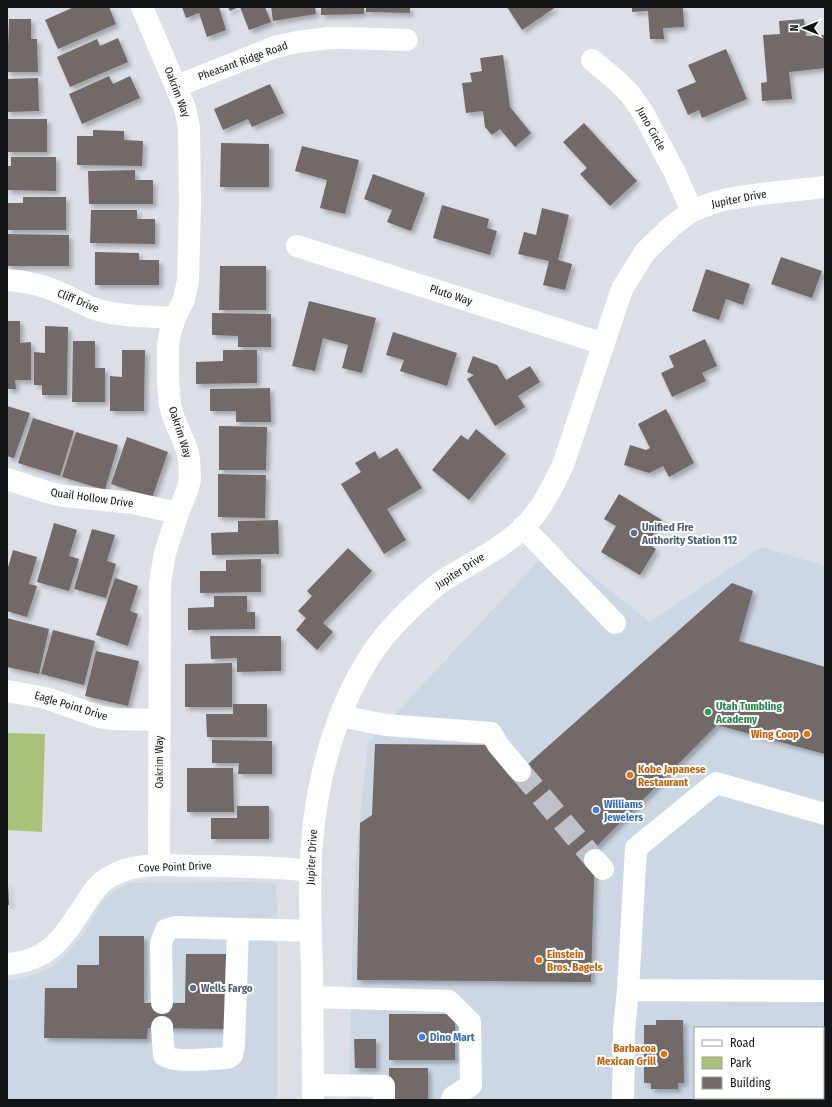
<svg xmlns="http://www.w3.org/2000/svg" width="832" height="1107" font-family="'Fira Sans Condensed',sans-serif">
  <defs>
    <filter id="shadow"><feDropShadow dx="3.5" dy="3.5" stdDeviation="2" flood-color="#0004"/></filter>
  </defs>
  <rect width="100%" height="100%" fill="#dce0e6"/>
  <!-- built -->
  <g fill="#cdd7e3" fill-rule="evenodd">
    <path d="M553,545l97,77 112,-75 63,19v534h-477l7,-234 13,-123zM695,1028h128v70h-128z"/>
    <polygon points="245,882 276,883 277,907 277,1100 7,1100 7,979 15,980 36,974 54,966 70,950 84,933 101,903 115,890 128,883"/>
  </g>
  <!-- green -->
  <polygon fill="#a9c279" points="7,733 45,734 42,832 7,830"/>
  <!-- building -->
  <g fill="#716a69" filter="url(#shadow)">
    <polygon points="74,7 88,7 88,8 109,7 116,24 58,49 45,20"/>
    <polygon points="182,7 219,7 226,30 207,37 199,13 186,18"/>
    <polygon points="228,7 239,7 230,11"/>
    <polygon points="240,7 265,7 271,22 249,30"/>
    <polygon points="271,7 315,7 316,14 273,21"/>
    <polygon points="321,7 364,7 364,14 321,15"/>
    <polygon points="366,7 410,7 410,13 366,12"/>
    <polygon points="507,7 556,7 522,30"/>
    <polygon points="632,7 683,7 684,27 663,28 664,39 650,39 648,11 632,12"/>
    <polygon points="9,19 31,19 31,39 37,39 38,72 7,72"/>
    <polygon points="804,19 806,36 825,35 825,68 789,72 792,99 762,101 761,83 767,82 763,35 780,34 779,21"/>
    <polygon points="118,38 128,62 70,87 57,57 97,39 100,46"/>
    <polygon points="726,49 747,99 702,118 699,110 688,115 677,90 696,82 688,65"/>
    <polygon points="503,55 510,107 531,133 515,147 500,129 492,135 485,127 483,111 466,113 462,83 472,82 470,73 482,71 480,58"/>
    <polygon points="109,76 113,84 130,76 140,98 82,124 69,94"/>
    <polygon points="38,78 39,111 7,112 7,79"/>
    <polygon points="270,84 284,113 252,127 248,119 223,130 214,109"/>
    <rect x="7" y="119" width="40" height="33"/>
    <polygon points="584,123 637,181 610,206 580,174 587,168 563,142"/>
    <polygon points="93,130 124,131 124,140 143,141 142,166 77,165 77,136 93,136"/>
    <polygon points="221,143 269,144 269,187 220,187"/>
    <polygon points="302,146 359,160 345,214 320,208 327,180 295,171"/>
    <polygon points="11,157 56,157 56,191 7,190 7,166 11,166"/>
    <polygon points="135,170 135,180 153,180 153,204 89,204 88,171"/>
    <polygon points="373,174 425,193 411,231 387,222 392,210 364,199"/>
    <polygon points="23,197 66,197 66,230 7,230 7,203 23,203"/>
    <polygon points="442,205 489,219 487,228 497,231 490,255 433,238"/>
    <polygon points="542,208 569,215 558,260 572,264 565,290 543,285 549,261 518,254 524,232 536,235"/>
    <polygon points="91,210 137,210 137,219 155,219 155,244 90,243"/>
    <polygon points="7,234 69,235 69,266 7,266"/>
    <polygon points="95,252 139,253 139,260 159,260 159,285 95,285"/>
    <polygon points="781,257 822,271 812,298 771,284"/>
    <polygon points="220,266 266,266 266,310 219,310"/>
    <polygon points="706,269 750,284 743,305 726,299 719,320 692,311"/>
    <polygon points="309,301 376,318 362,373 342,368 348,345 323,338 315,371 292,366"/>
    <polygon points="212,313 271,314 271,347 238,347 238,336 212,335"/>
    <polygon points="7,321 20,321 20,343 31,342 31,380 15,380 16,389 7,389"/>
    <polygon points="45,326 68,327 67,395 42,395 42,385 34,385 34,352 45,353"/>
    <polygon points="393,332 457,353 447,386 400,371 404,360 386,355"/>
    <polygon points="705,339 717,366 702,373 706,381 672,397 661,373 674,367 669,356"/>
    <polygon points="73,341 95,341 95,368 105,368 105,402 72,402"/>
    <polygon points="122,350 145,350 144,411 110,411 110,376 122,377"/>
    <polygon points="223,350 257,350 257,383 196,384 196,362 223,361"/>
    <polygon points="473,356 497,365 506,380 530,366 540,382 518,396 525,407 495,426 467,379 474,375 467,372"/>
    <polygon points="270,388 271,422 236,422 236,411 210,411 210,389"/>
    <polygon points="7,406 30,413 14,458 7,456"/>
    <polygon points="666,409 694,463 669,477 663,466 649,473 624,465 630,445 646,450 650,448 638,424"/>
    <polygon points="33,418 74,431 60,476 18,463"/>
    <polygon points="219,426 267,427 266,470 219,470"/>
    <polygon points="476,429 506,454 469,500 432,470 461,435 468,440"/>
    <polygon points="76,432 118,445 105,490 62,477"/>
    <polygon points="127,437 168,452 152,498 111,484"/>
    <polygon points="397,448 422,488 387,509 406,540 384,554 341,484 361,472 355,463 375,451 379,459"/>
    <polygon points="218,474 266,475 265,518 218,517"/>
    <polygon points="619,494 662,520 648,544 656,549 640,575 601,552 616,526 604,519"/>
    <polygon points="278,520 279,554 212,555 211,533 238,532 238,521"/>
    <polygon points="54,523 77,530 69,556 79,559 69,591 37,582"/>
    <polygon points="92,529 115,535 107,561 116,564 106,598 74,589"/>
    <polygon points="348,548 372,571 323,623 333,632 317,650 296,630 306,618 298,611 312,596 307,591"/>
    <polygon points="13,550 37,557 29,584 37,586 27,617 7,611 7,571"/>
    <polygon points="261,559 261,592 200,593 200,571 226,571 226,560"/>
    <polygon points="115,578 138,586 130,611 138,614 128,646 96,635"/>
    <polygon points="732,583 753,591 739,641 825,667 825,754 717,725 595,848 591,982 357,980 360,823 372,815 375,744 497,745 519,772"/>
    <polygon points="214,596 247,596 247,612 255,612 255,629 188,630 188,608 214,607"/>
    <polygon points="7,618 49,629 39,674 7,667"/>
    <polygon points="53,630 95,641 84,685 41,674"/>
    <polygon points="210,636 281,636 281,671 237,672 237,658 211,659"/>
    <polygon points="96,651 139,661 128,706 85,696"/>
    <polygon points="232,663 232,707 185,707 185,664"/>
    <polygon points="233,704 267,704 267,737 207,737 206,714 233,714"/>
    <polygon points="212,740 272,741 272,774 238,774 239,763 212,763"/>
    <polygon points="187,768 233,768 234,812 187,812"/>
    <polygon points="237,806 269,806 269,839 211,839 211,818 237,818"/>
    <polygon points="7,884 8,884 9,905 7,905"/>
    <polygon points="99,936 144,936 144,1003 185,1003 186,954 226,954 225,1029 148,1028 147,1039 44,1038 45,988 77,988 77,965 99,965"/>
    <rect x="389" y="1014" width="66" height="46"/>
    <polygon points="656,1020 683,1020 684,1083 678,1083 678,1089 651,1089 651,1083 644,1083 644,1025 656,1025"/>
    <polygon points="354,1039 376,1039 376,1068 355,1068"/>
    <rect x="389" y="1068" width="39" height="32"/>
  </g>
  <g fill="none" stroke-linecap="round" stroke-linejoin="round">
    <!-- minor-tunnel -->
    <polyline stroke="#bec1c7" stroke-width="22" stroke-dasharray="22 11" stroke-linecap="butt" points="520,771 595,860"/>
    <!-- minor -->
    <g stroke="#fff" stroke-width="22">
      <polyline points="142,7 185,108 189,128 190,205 188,281 184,299 175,318 170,333 168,346 168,382 170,405 173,416 186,447 189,458 190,479 188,488 178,513 165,553 160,582 159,865"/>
      <polyline points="592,60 616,80 630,94 642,111 674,171 692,211"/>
      <polyline points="177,86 275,47 297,42 329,38 346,38 407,40"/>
      <polyline points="297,246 604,344"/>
      <path d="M7,280c17,1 35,5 51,12 12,5 22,11 34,16 26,9 56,8 83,10"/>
      <polyline points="7,479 47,492 64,496 133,503 178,513"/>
      <polyline points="523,527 615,623"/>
      <polyline points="7,691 46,698 100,717 114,719 159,720"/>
      <polyline points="340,716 386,725 491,733 498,745 520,771"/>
      <polyline points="595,860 603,869"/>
      <path d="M7,964c43,-3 56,-27 78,-60 7,-11 14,-22 26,-28 25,-14 57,-11 84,-10 39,0 77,1 116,5"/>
      <polyline points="628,990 636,848 716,783 825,814"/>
      <polyline points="312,997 449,1001 470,1022 471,1085 453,1097 452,1100"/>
      <polyline points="162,1003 161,943 166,930 175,927 311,931"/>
      <path d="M162,1027l2,28c9,8 50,4 63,3l5,-3 2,-11 4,-115"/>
      <polyline points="313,1085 384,1086 384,1100"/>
      <path d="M313,1100c0,-44 -1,-88 -1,-132 -1,-41 -4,-84 0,-125 6,-78 33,-171 91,-227 13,-13 26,-26 41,-36 27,-17 57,-31 80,-53 18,-18 28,-39 39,-62l59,-176 23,-37 27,-26 20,-15 21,-8 14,-4 42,-6 56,-6"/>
      <polyline points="623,1100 624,1030 628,990 825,991"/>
    </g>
  </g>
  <!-- markers -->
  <g fill="#5c6f8a" stroke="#fff" stroke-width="1.5">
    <circle cx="634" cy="533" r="4"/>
    <circle cx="193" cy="988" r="4"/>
  </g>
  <circle fill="#2e9e5b" stroke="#fff" stroke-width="1.5" cx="708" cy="712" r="4"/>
  <g fill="#e8710a" stroke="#fff" stroke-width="1.5">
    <circle cx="807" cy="734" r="4"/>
    <circle cx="630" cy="775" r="4"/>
    <circle cx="539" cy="960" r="4"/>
    <circle cx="664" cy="1054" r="4"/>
  </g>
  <g fill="#3f7fe0" stroke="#fff" stroke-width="1.5">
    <circle cx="596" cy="810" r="4"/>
    <circle cx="422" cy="1037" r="4"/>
  </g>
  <g text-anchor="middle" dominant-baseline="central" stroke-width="4" stroke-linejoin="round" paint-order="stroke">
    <!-- street labels -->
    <g font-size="11" fill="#121416" stroke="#fff">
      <text transform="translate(243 61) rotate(-20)">Pheasant Ridge Road</text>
      <text transform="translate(177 92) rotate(69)">Oakrim Way</text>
      <text transform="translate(651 129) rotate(61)">Juno Circle</text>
      <text transform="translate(739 199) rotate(-11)">Jupiter Drive</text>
      <text transform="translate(451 295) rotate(18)">Pluto Way</text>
      <text transform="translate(78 301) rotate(22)">Cliff Drive</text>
      <text transform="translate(180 432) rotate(72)">Oakrim Way</text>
      <text transform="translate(92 498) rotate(8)">Quail Hollow Drive</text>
      <text transform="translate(460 571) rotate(-33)">Jupiter Drive</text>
      <text transform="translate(71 706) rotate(17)">Eagle Point Drive</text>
      <text transform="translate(159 762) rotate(-90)">Oakrim Way</text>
      <text transform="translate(312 857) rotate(-87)">Jupiter Drive</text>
      <text transform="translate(175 867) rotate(-2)">Cove Point Drive</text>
    </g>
    <!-- service labels -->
    <g font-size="11" font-weight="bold" fill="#4e5e75" stroke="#fff" text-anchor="start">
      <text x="642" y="527">Unified Fire<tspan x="642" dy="13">Authority Station 112</tspan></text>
      <text x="201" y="988">Wells Fargo</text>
    </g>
    <!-- leisure labels -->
    <g font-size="11" font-weight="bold" fill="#27864d" stroke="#fff" text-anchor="start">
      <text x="716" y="706">Utah Tumbling<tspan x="716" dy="13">Academy</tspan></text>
    </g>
    <!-- food labels -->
    <g font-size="11" font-weight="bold" fill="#c56008" stroke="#fff" text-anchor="end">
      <text x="799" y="734">Wing Coop</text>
      <text x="638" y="769" text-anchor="start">Kobe Japanese<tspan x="638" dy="13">Restaurant</tspan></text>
      <text x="547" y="954" text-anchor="start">Einstein<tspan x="547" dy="13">Bros. Bagels</tspan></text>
      <text x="656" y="1048">Barbacoa<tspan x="656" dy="13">Mexican Grill</tspan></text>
    </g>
    <!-- shop labels -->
    <g font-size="11" font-weight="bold" fill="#366cbe" stroke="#fff" text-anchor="start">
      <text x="604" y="804">Williams<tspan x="604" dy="13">Jewelers</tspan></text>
      <text x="430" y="1037">Dino Mart</text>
    </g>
  </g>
  <!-- border -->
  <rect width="832" height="1107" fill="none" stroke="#121416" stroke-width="16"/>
  <!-- legend -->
  <rect x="694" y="1027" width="130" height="72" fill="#ffffff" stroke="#a0a1a2"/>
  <rect x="702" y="1040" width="20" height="6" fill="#ffffff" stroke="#a0a1a2"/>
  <text x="730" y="1047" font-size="12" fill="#121416">Road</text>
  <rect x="702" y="1057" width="20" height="12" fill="#a9c279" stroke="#a0a1a2"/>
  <text x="730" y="1067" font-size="12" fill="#121416">Park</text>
  <rect x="702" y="1077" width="20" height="12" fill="#716a69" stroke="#a0a1a2"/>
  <text x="730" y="1087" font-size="12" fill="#121416">Building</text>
  <!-- north arrow -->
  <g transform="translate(804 28) rotate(270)" stroke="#ffffff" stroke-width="3" paint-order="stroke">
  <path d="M0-3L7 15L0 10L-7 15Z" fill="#121416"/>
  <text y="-6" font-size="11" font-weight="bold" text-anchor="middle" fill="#121416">N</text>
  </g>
</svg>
